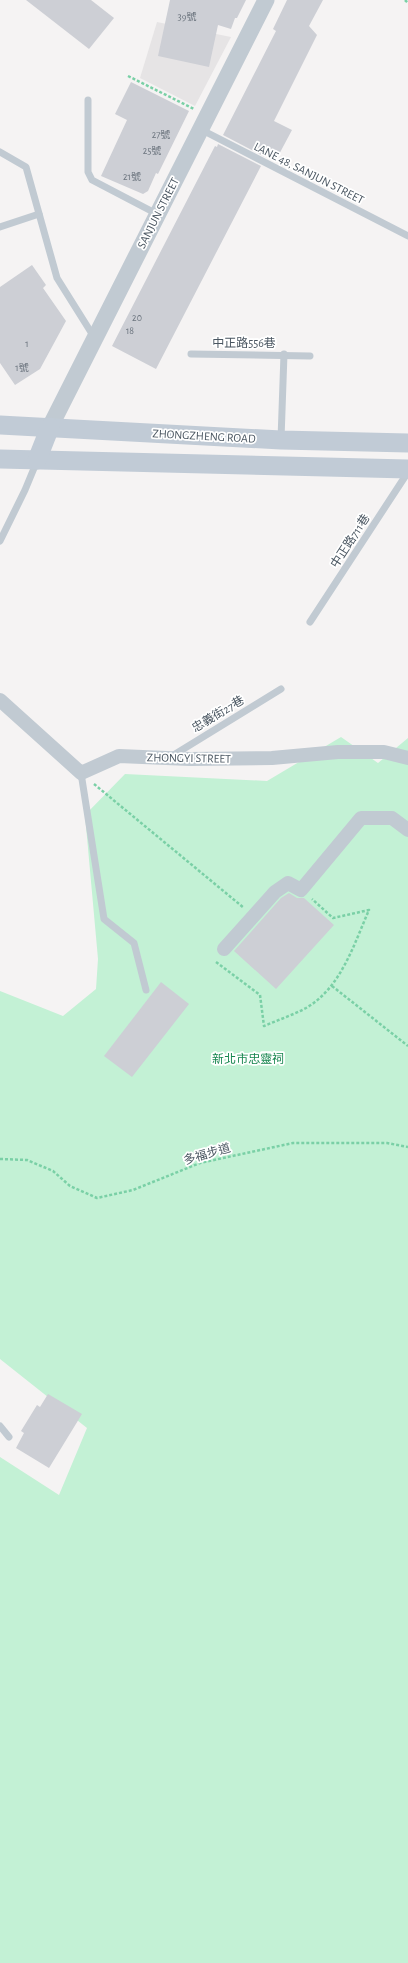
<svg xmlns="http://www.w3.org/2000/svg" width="408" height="1963" font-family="'Alegreya Sans','Noto Sans TC',sans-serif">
  <rect width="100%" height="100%" fill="#f5f3f3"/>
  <!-- education -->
  <polygon fill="#e6e4e5" points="157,22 231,37 195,106 140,78"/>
  <!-- green -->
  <polygon fill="#c3f1d5" points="341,737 378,763 408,738 408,1963 0,1963 0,1457 59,1495 87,1428 0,1359 0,991 63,1016 96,989 98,959 85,815 125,774 267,781"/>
  <!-- building -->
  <g fill="#cdcfd5">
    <polygon points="26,0 91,0 114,18 89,49"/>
    <polygon points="170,0 246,0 237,18 235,18 231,29 218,25 209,67 158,56"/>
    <polygon points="287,0 323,0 309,26 317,35 274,121 292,130 276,160 266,155 265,157 223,135 276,31 273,29"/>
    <polygon points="131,82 189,111 158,174 156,173 148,191 143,194 101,176 127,120 115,114"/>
    <polygon points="218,144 261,166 156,369 112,346 215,146 217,147"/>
    <polygon points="32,265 46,285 43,288 66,321 40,369 15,385 0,363 0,287"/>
    <polygon points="289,893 297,898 304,898 334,925 276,989 234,951 281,898"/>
    <polygon points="161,982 189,1004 132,1077 104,1056"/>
    <polygon points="48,1394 82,1414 49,1468 16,1448 24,1433 21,1431 37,1405 40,1407"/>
  </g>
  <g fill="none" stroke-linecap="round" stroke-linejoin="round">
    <!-- path -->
    <g stroke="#7ad0a6" stroke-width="2.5" stroke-dasharray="3 2" stroke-linecap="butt">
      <polyline points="405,0 408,3"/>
      <polyline points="128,76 194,109"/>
      <polyline points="94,784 244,908"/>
      <path d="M216,962l44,33 4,31c14,-6 29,-11 42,-18 35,-20 48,-64 63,-98l-36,8 -21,-19"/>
      <polyline points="332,986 408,1046"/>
      <polyline points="0,1159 27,1160 53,1171 70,1186 97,1198 133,1190 200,1163 293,1143 387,1143 408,1147"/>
    </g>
    <!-- service -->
    <g stroke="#c1cad2" stroke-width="7">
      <polyline points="88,100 88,172 92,180 157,214"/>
      <polyline points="200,129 408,236"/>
      <polyline points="0,152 26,167 57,278 94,337"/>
      <polyline points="0,227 39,214"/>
      <polyline points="191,354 310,356"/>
      <polyline points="281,439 284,354"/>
      <polyline points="0,541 25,490 37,461"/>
      <polyline points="310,622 408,472"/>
      <polyline points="172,756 281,689"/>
      <polyline points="81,773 104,919 134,943 146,990"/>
      <polyline points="0,1426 9,1437"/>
    </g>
    <!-- minor -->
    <g stroke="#c1cad2" stroke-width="14">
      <polyline points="0,700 81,773 119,756 190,759 272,758 338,752 384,752 408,758"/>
      <polyline points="224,949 275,892 288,883 301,890 361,818 392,818 408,830"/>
    </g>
    <!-- tertiary -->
    <polyline stroke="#c1cad2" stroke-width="17" points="50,427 266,0"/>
    <!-- secondary -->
    <g stroke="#c1cbd6" stroke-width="19">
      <polyline points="0,425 281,440 408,443"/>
      <polyline points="0,459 408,469"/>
      <polyline points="37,460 50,427"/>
    </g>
  </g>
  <g text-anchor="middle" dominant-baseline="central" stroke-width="3.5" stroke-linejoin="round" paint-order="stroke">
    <!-- number labels -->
    <g font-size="10" fill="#6b747e">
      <text x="187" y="17">39號</text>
      <text x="161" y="135">27號</text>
      <text x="152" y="151">25號</text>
      <text x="132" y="177">21號</text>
      <text x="137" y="318">20</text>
      <text x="130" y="331">18</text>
      <text x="27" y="344">1</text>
      <text x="22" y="368">1號</text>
    </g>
    <!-- street labels -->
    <g font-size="12" fill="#4a5661" stroke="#fff">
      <text transform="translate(309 173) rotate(27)">LANE 48, SANJUN STREET</text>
      <text transform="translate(158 213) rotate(-63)">SANJUN STREET</text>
      <text x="244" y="343">中正路556巷</text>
      <text transform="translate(204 436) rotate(3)">ZHONGZHENG ROAD</text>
      <text transform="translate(350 541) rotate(-57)">中正路711巷</text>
      <text transform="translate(218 714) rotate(-31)">忠義街27巷</text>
      <text transform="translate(189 758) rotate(1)">ZHONGYI STREET</text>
      <text transform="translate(207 1154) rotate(-16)">多福步道</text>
    </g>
    <!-- park labels -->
    <g font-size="12" fill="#17864f" stroke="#fff">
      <text x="248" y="1059">新北市忠靈祠</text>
    </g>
  </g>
</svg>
